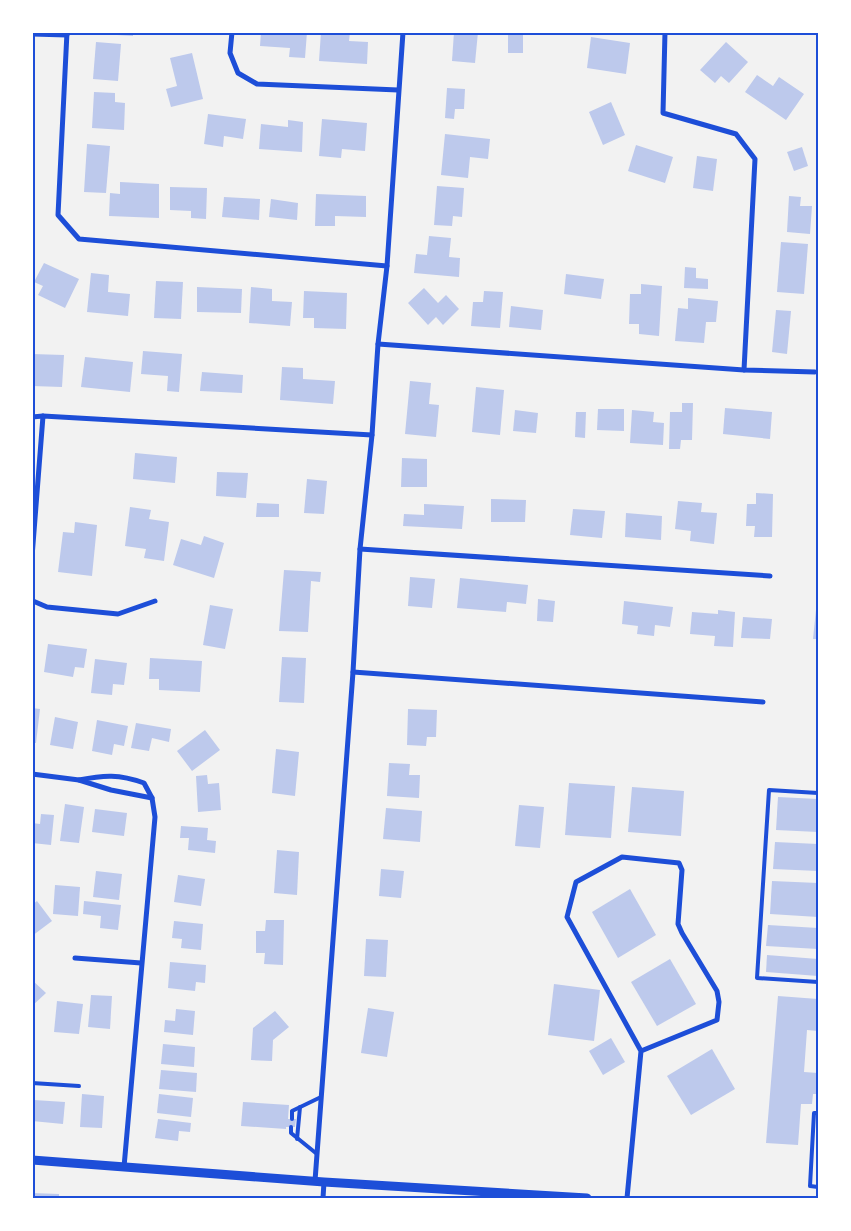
<svg xmlns="http://www.w3.org/2000/svg" width="851" height="1231" font-family="'Fira Sans Condensed',sans-serif">
  <rect width="100%" height="100%" fill="#f2f2f2"/>
  <!-- building -->
  <g fill="#bdc9ec">
    <polygon points="101,32 133,32 133,36 101,34"/>
    <polygon points="261,32 307,32 305,58 289,57 290,48 260,46"/>
    <polygon points="321,32 350,32 349,41 368,42 367,64 319,61"/>
    <polygon points="454,32 478,32 475,63 452,61"/>
    <polygon points="803,32 818,32 818,35 803,34"/>
    <rect x="508" y="33" width="15" height="20"/>
    <polygon points="591,37 630,43 626,74 587,68"/>
    <polygon points="96,42 121,44 118,81 93,79"/>
    <polygon points="726,42 748,62 729,83 721,76 715,83 700,70"/>
    <polygon points="192,53 203,99 171,107 166,89 177,86 170,58"/>
    <polygon points="757,75 773,86 779,77 804,94 786,120 745,92"/>
    <polygon points="447,88 465,89 464,109 455,109 454,119 445,118"/>
    <polygon points="94,92 115,93 115,102 125,103 124,130 92,128"/>
    <polygon points="611,102 625,135 603,145 589,112"/>
    <polygon points="208,114 246,119 243,139 224,136 223,147 204,144"/>
    <polygon points="322,119 367,123 365,151 342,149 341,158 319,156"/>
    <polygon points="288,120 303,122 302,152 259,149 261,124 288,127"/>
    <polygon points="445,134 490,139 488,159 470,157 468,178 441,175"/>
    <polygon points="87,144 110,146 106,193 84,192"/>
    <polygon points="636,145 673,157 665,183 628,171"/>
    <polygon points="802,147 808,166 794,171 787,152"/>
    <polygon points="697,156 717,159 713,191 693,188"/>
    <polygon points="120,182 159,184 159,218 109,216 110,193 120,194"/>
    <polygon points="437,186 464,188 462,217 453,216 452,226 434,225"/>
    <polygon points="170,187 207,188 206,219 191,218 191,211 170,210"/>
    <polygon points="316,194 366,196 366,217 335,216 335,226 315,226"/>
    <polygon points="789,196 801,197 800,206 812,206 810,234 787,232"/>
    <polygon points="224,197 260,199 259,220 222,217"/>
    <polygon points="271,199 298,203 297,220 269,217"/>
    <polygon points="429,236 451,238 449,257 460,258 459,277 414,273 416,254 427,255"/>
    <polygon points="781,242 808,244 804,294 777,292"/>
    <polygon points="44,263 79,279 65,308 38,295 43,286 34,282"/>
    <polygon points="685,267 696,268 696,278 708,279 708,289 684,288"/>
    <polygon points="91,273 109,275 108,292 130,294 128,316 87,312"/>
    <polygon points="566,274 604,279 601,299 564,294"/>
    <polygon points="156,281 183,282 181,319 154,318"/>
    <polygon points="641,284 662,286 659,336 639,334 639,324 629,324 630,294 641,294"/>
    <polygon points="197,287 242,289 241,313 197,312"/>
    <polygon points="251,287 272,289 272,301 292,302 290,326 249,323"/>
    <polygon points="424,288 438,303 446,295 459,309 443,325 436,317 428,325 408,303"/>
    <polygon points="304,291 347,293 346,329 314,328 314,318 303,318"/>
    <polygon points="484,291 503,292 500,328 471,326 473,302 483,302"/>
    <polygon points="688,298 718,301 716,322 706,322 704,343 675,341 678,308 688,309"/>
    <polygon points="511,306 543,310 541,330 509,327"/>
    <polygon points="776,310 791,311 787,354 772,352"/>
    <polygon points="143,351 182,354 179,392 167,391 168,376 141,374"/>
    <polygon points="32,354 64,355 62,387 32,386"/>
    <polygon points="85,357 133,362 130,392 81,387"/>
    <polygon points="282,367 303,368 303,379 335,381 333,404 280,400"/>
    <polygon points="202,372 243,375 242,393 200,391"/>
    <polygon points="410,381 431,383 429,404 439,405 436,437 405,434"/>
    <polygon points="476,387 504,390 500,435 472,432"/>
    <polygon points="682,403 693,403 692,440 681,440 680,449 669,449 670,412 682,412"/>
    <polygon points="725,408 772,412 770,439 723,434"/>
    <polygon points="598,409 624,409 624,431 597,430"/>
    <polygon points="515,410 538,413 536,433 513,431"/>
    <polygon points="632,410 654,412 653,422 664,423 663,445 630,443"/>
    <polygon points="576,412 586,412 585,438 575,437"/>
    <polygon points="135,453 177,457 175,483 133,479"/>
    <polygon points="402,458 427,459 427,487 401,487"/>
    <polygon points="217,472 248,473 246,498 216,496"/>
    <polygon points="307,479 327,481 324,514 304,513"/>
    <polygon points="756,493 773,494 772,537 754,537 755,526 746,526 747,504 756,504"/>
    <polygon points="491,499 526,500 525,522 491,522"/>
    <polygon points="678,501 702,503 701,512 717,513 714,544 690,541 691,531 675,529"/>
    <polygon points="257,503 279,504 279,517 256,517"/>
    <polygon points="424,504 464,506 462,529 403,526 404,514 424,515"/>
    <polygon points="130,507 151,510 149,519 169,522 164,561 144,558 146,549 125,546"/>
    <polygon points="573,509 605,511 602,538 570,535"/>
    <polygon points="626,513 662,516 661,540 625,537"/>
    <polygon points="75,522 97,525 92,576 58,572 63,532 74,533"/>
    <polygon points="204,536 224,543 214,578 173,565 181,539 201,545"/>
    <polygon points="284,570 321,572 320,582 311,581 308,632 279,631"/>
    <polygon points="410,577 435,579 432,608 408,606"/>
    <polygon points="460,578 528,585 526,604 507,602 506,612 457,608"/>
    <polygon points="538,599 555,601 553,622 537,621"/>
    <polygon points="817,600 818,600 818,639 813,639"/>
    <polygon points="624,601 673,607 670,627 655,625 654,636 637,634 638,626 622,624"/>
    <polygon points="210,605 233,609 225,649 203,645"/>
    <polygon points="718,610 735,612 733,647 714,646 715,636 690,634 692,612 718,614"/>
    <polygon points="743,617 772,619 770,639 741,638"/>
    <polygon points="48,644 87,649 84,668 75,667 73,677 44,672"/>
    <polygon points="282,657 306,658 304,703 279,702"/>
    <polygon points="150,658 202,661 200,692 159,690 159,679 149,679"/>
    <polygon points="95,659 127,663 124,685 113,684 112,695 91,693"/>
    <polygon points="32,708 40,709 36,743 32,743"/>
    <polygon points="408,709 437,710 436,737 427,737 426,746 407,745"/>
    <polygon points="55,717 78,722 73,749 50,745"/>
    <polygon points="97,720 128,726 124,746 114,744 112,755 92,751"/>
    <polygon points="136,723 171,729 169,742 152,738 149,751 131,748"/>
    <polygon points="205,730 220,750 192,771 177,751"/>
    <polygon points="276,749 299,752 295,796 272,793"/>
    <polygon points="389,763 410,764 409,775 420,775 419,798 387,796"/>
    <polygon points="207,775 208,784 219,783 221,810 198,812 196,776"/>
    <polygon points="569,783 615,786 611,838 565,835"/>
    <polygon points="632,787 684,791 681,836 628,832"/>
    <polygon points="778,797 818,799 818,832 776,830"/>
    <polygon points="65,804 84,807 79,843 60,841"/>
    <polygon points="519,805 544,807 540,848 515,846"/>
    <polygon points="386,808 422,811 420,842 383,839"/>
    <polygon points="95,809 127,813 124,836 92,832"/>
    <polygon points="41,814 54,815 51,845 32,843 32,823 40,824"/>
    <polygon points="181,826 208,828 207,840 216,841 215,853 188,850 189,838 180,838"/>
    <polygon points="775,842 818,844 818,871 773,869"/>
    <polygon points="277,850 299,852 297,895 274,893"/>
    <polygon points="381,869 404,871 401,898 379,896"/>
    <polygon points="96,871 122,874 119,900 93,897"/>
    <polygon points="178,875 205,879 201,906 174,902"/>
    <polygon points="772,881 818,883 818,917 770,914"/>
    <polygon points="55,885 80,887 78,916 53,914"/>
    <polygon points="630,889 656,935 618,958 592,912"/>
    <polygon points="37,901 52,921 32,936 32,905"/>
    <polygon points="84,901 121,905 118,930 100,928 101,916 83,914"/>
    <polygon points="266,920 284,920 283,965 264,964 265,953 256,953 256,931 265,931"/>
    <polygon points="174,921 203,924 201,950 181,948 182,939 172,938"/>
    <polygon points="768,925 818,928 818,949 766,946"/>
    <polygon points="366,939 388,940 386,977 364,976"/>
    <polygon points="767,955 818,959 818,976 766,972"/>
    <polygon points="670,959 696,1004 657,1026 631,982"/>
    <polygon points="170,962 206,965 205,983 196,982 195,991 168,988"/>
    <polygon points="32,980 46,993 32,1006"/>
    <polygon points="554,984 600,990 594,1041 548,1035"/>
    <polygon points="91,995 112,996 110,1029 88,1027"/>
    <polygon points="778,996 818,999 818,1031 807,1030 804,1072 818,1073 818,1094 813,1094 812,1104 801,1104 798,1145 766,1143"/>
    <polygon points="57,1001 83,1004 79,1034 54,1032"/>
    <polygon points="368,1008 394,1012 387,1057 361,1053"/>
    <polygon points="176,1009 195,1011 193,1035 164,1032 165,1020 175,1021"/>
    <polygon points="275,1011 289,1027 273,1040 272,1061 251,1060 253,1028"/>
    <polygon points="611,1038 625,1062 603,1075 589,1051"/>
    <polygon points="163,1044 195,1047 194,1067 161,1064"/>
    <polygon points="712,1049 735,1089 691,1115 667,1076"/>
    <polygon points="161,1070 197,1073 196,1092 159,1089"/>
    <polygon points="82,1094 104,1096 102,1128 80,1127"/>
    <polygon points="159,1094 193,1098 191,1117 157,1113"/>
    <polygon points="34,1100 65,1102 63,1124 32,1121"/>
    <polygon points="243,1102 289,1105 288,1119 296,1119 295,1127 286,1127 286,1129 241,1126"/>
    <polygon points="158,1119 191,1123 190,1132 179,1131 178,1141 155,1138"/>
    <polygon points="32,1193 59,1194 59,1198 32,1198"/>
  </g>
  <g fill="none" stroke-linecap="round" stroke-linejoin="round">
    <!-- service -->
    <g stroke="#1d4ed8" stroke-width="4">
      <polyline points="818,793 769,790 757,978 818,982"/>
      <polyline points="32,1083 79,1086"/>
      <polyline points="818,1113 814,1113 810,1186 818,1187"/>
      <polyline points="292,1119 292,1111 321,1097"/>
      <polyline points="291,1127 291,1133 317,1154"/>
      <polyline points="297,1139 300,1107"/>
    </g>
    <!-- minor -->
    <g stroke="#1d4ed8" stroke-width="5">
      <polyline points="67,32 58,215 79,239 387,266"/>
      <polyline points="232,32 230,53 238,73 257,84 398,90"/>
      <polyline points="665,32 663,113 736,134 755,159 744,370"/>
      <polyline points="32,34 67,35"/>
      <polyline points="378,344 744,370 815,372"/>
      <polyline points="32,417 43,416 372,435"/>
      <polyline points="360,549 770,576"/>
      <polyline points="32,557 43,416"/>
      <polyline points="32,597 33,601 47,607 118,614 155,601"/>
      <polyline points="353,672 763,702"/>
      <polyline points="32,774 79,780 111,790 152,798"/>
      <path d="M79,780c25,-5 40,-6 65,3l8,15 3,19 -31,350"/>
      <polyline points="75,958 141,963"/>
      <polyline points="315,1181 353,672 360,549 372,435 378,344 387,266 403,32"/>
      <polyline points="323,1198 324,1182"/>
      <polyline points="627,1198 641,1051 567,917 576,882 622,857 679,863 682,870 678,924 682,933 717,991 719,1002 717,1020 641,1051"/>
    </g>
    <!-- tertiary -->
    <polyline stroke="#1d4ed8" stroke-width="9" points="32,1160 324,1182 587,1198"/>
  </g>
  <!-- border -->
  <rect width="851" height="1231" fill="none" stroke="#ffffff" stroke-width="68"/>
  <rect x="34" y="34" width="783" height="1163" fill="none" stroke="#1d4ed8" stroke-width="2"/>
</svg>
